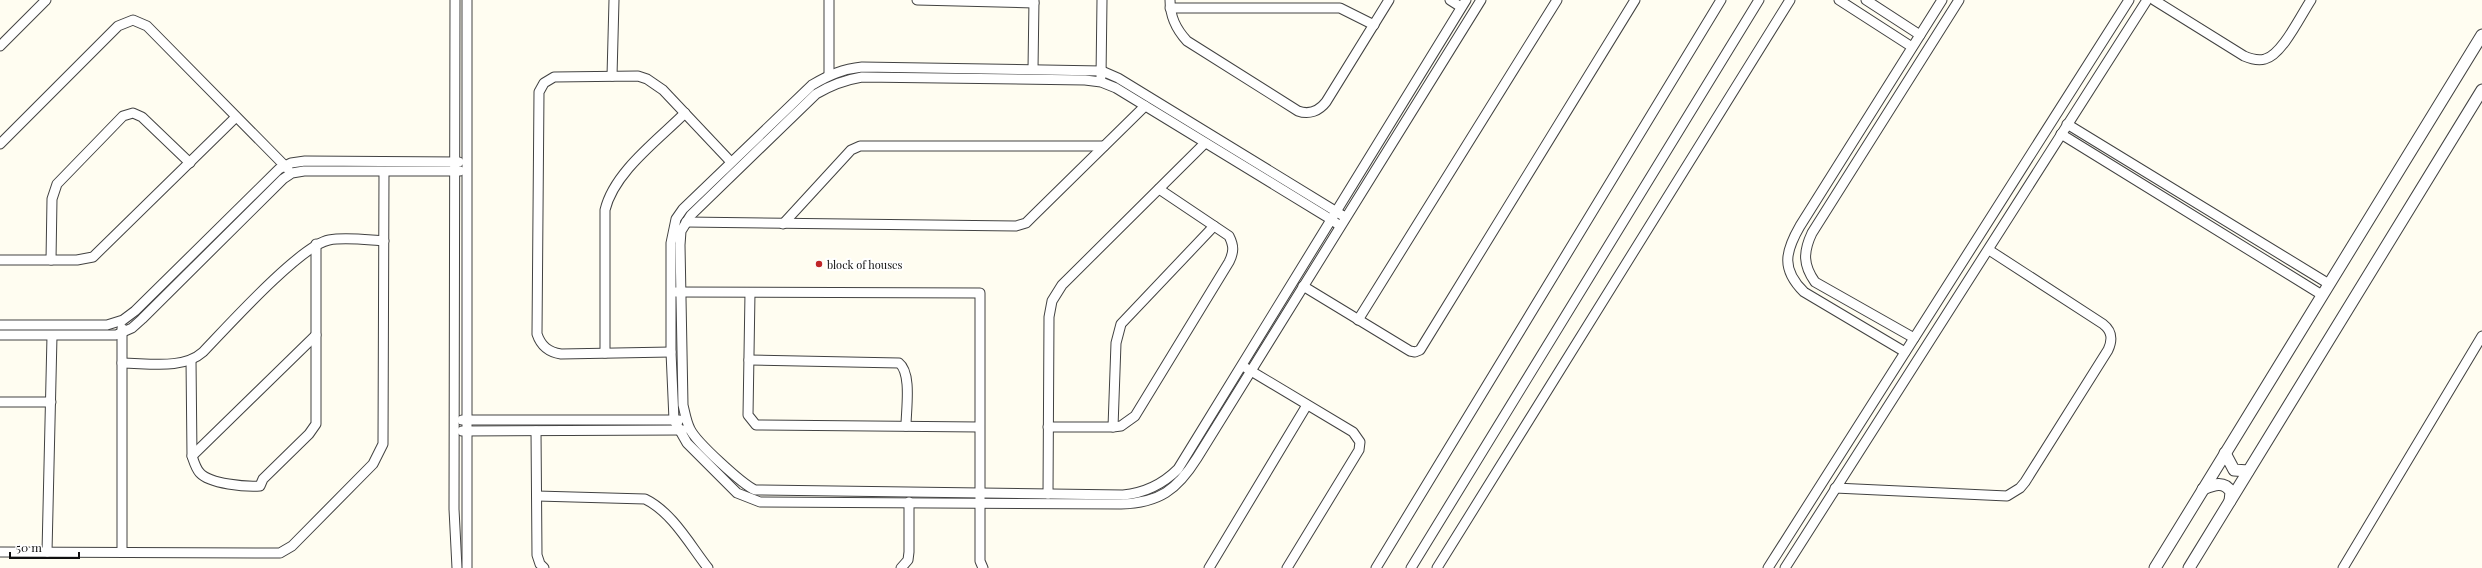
<svg xmlns="http://www.w3.org/2000/svg" width="2482" height="568" font-family="'Playfair Display',serif">
  <rect width="100%" height="100%" fill="#fffdf1"/>
  <g fill="none" stroke-linecap="round" stroke-linejoin="round">
    <!-- minor casing -->
    <g stroke="#424242" stroke-width="11">
      <g id="minor">
        <polyline points="455,0 454,509 457,568"/>
        <polyline points="829,0 829,74"/>
        <polyline points="917,0 1034,3"/>
        <path d="M1170,0c0,17 6,29 17,41l111,70c11,4 21,0 28,-9l63,-102"/>
        <polyline points="1450,0 1461,7"/>
        <polyline points="1839,0 1912,47"/>
        <polyline points="1866,0 1920,35"/>
        <path d="M2154,0l90,56c7,3 14,5 21,3 17,-4 36,-44 46,-59"/>
        <polyline points="1170,8 1340,8 1374,25"/>
        <polyline points="0,46 46,0"/>
        <polyline points="1033,69 1034,0"/>
        <polyline points="612,76 614,0"/>
        <polyline points="1101,77 1102,0"/>
        <polyline points="2067,124 2329,284"/>
        <polyline points="2061,134 2322,295"/>
        <polyline points="0,144 118,26 133,20 147,26 288,169"/>
        <path d="M1345,217l-227,-139 -16,-7 -240,-4c-19,2 -33,8 -50,18l-129,124 -7,10 -5,24v109l3,68 13,23 50,50 23,9 361,2c38,-1 56,-14 76,-46l284,-458"/>
        <polyline points="686,222 1016,226 1026,223 1032,217 1145,106"/>
        <polyline points="783,224 851,150 860,146 1104,146"/>
        <path d="M1340,226l-8,-6 -216,-132 -15,-6 -16,-2 -223,-3c-18,3 -31,8 -46,17l-125,121 -10,16 -1,14 3,160c2,8 3,16 7,24 6,13 52,55 65,61l368,5c22,-2 39,-10 55,-26l288,-469"/>
        <polyline points="0,260 77,260 93,257 236,117"/>
        <polyline points="51,260 52,199 57,184 123,116 133,113 142,117 190,163"/>
        <polyline points="1303,286 1410,351 1415,352 1420,350 1635,0"/>
        <polyline points="676,292 980,293 980,561 983,568"/>
        <polyline points="750,293 748,415 756,425 979,427"/>
        <polyline points="1358,320 1557,0"/>
        <polyline points="0,325 107,325 123,320 135,311 279,169 291,163 305,161 459,162"/>
        <polyline points="0,335 116,335 132,328 142,319 283,179 292,173 304,171 460,171"/>
        <path d="M1914,338l-99,-56c-12,-17 -12,-30 -3,-49l147,-233"/>
        <path d="M671,352l-110,2c-13,-2 -20,-8 -24,-20l2,-242 5,-9 10,-6 84,-1 9,3 16,11 68,72"/>
        <path d="M1905,352l-101,-60c-23,-23 -19,-40 -4,-66l142,-226"/>
        <path d="M605,353v-143c9,-38 53,-70 80,-97"/>
        <path d="M191,360l1,96c2,6 4,13 8,17 10,11 46,14 60,13l3,-7 46,-45 7,-10v-180"/>
        <path d="M749,360l150,3c13,10 7,47 7,63"/>
        <path d="M122,363c26,0 61,7 81,-11 24,-25 98,-107 126,-112 17,-3 38,0 55,1"/>
        <polyline points="1246,368 1353,432 1360,442 1359,450 1287,568"/>
        <polyline points="0,402 51,402"/>
        <polyline points="462,420 679,420"/>
        <path d="M1048,427h65l8,-1 14,-10 94,-154c5,-10 5,-16 0,-26l-70,-47"/>
        <polyline points="1113,427 1116,343 1121,324 1214,226"/>
        <polyline points="462,431 683,430"/>
        <polyline points="536,431 537,555 540,564 544,568"/>
        <polyline points="192,456 316,335"/>
        <path d="M1835,488l172,8 13,-8 5,-6 83,-132c5,-11 4,-19 -5,-26l-114,-74"/>
        <polyline points="1048,494 1049,317 1052,301 1062,285 1205,143"/>
        <path d="M537,496l108,3c27,13 45,46 63,69"/>
        <polyline points="0,552 280,553 292,546 373,464 383,444 384,172"/>
        <polyline points="47,552 52,336"/>
        <polyline points="122,552 122,328"/>
        <polyline points="467,568 467,0"/>
        <polyline points="901,568 908,560 909,552 909,502"/>
        <polyline points="1209,568 1307,405"/>
        <polyline points="1376,568 1721,0"/>
        <polyline points="1411,568 1759,0"/>
        <polyline points="1437,568 1790,0"/>
        <polyline points="1768,568 2129,0"/>
        <polyline points="1785,568 2147,0"/>
        <polyline points="2343,568 2482,336"/>
      </g>
    </g>
    <!-- tertiary casing -->
    <g stroke="#424242" stroke-width="13">
      <g id="tertiary">
        <polyline points="2225,453 2234,470 2248,471"/>
        <path d="M2203,489c10,-4 21,-9 28,3l-1,9"/>
        <polyline points="2155,568 2482,35"/>
        <polyline points="2189,568 2482,90"/>
      </g>
    </g>
    <!-- minor -->
    <use href="#minor" stroke="#fff" stroke-width="9"/>
    <!-- tertiary -->
    <use href="#tertiary" stroke="#fff" stroke-width="11"/>
  </g>
  <!-- markers -->
  <circle fill="#c02628" stroke="#fff" stroke-width="1.5" cx="819" cy="264" r="4"/>
  <g text-anchor="middle" dominant-baseline="central" stroke-width="4" stroke-linejoin="round" paint-order="stroke">
    <!-- poi labels -->
    <g font-size="11" fill="#0f0f0f" stroke="#fff" text-anchor="start">
      <text x="827" y="264">block of houses</text>
    </g>
  </g>
  <!-- scale -->
  <path d="M10 552v6h69v-6" fill="none" stroke="#0f0f0f" stroke-width="2"/>
  <text x="16" y="552" font-size="12" fill="#0f0f0f" stroke="#ffffff" stroke-width="3" paint-order="stroke">50 m</text>
</svg>
